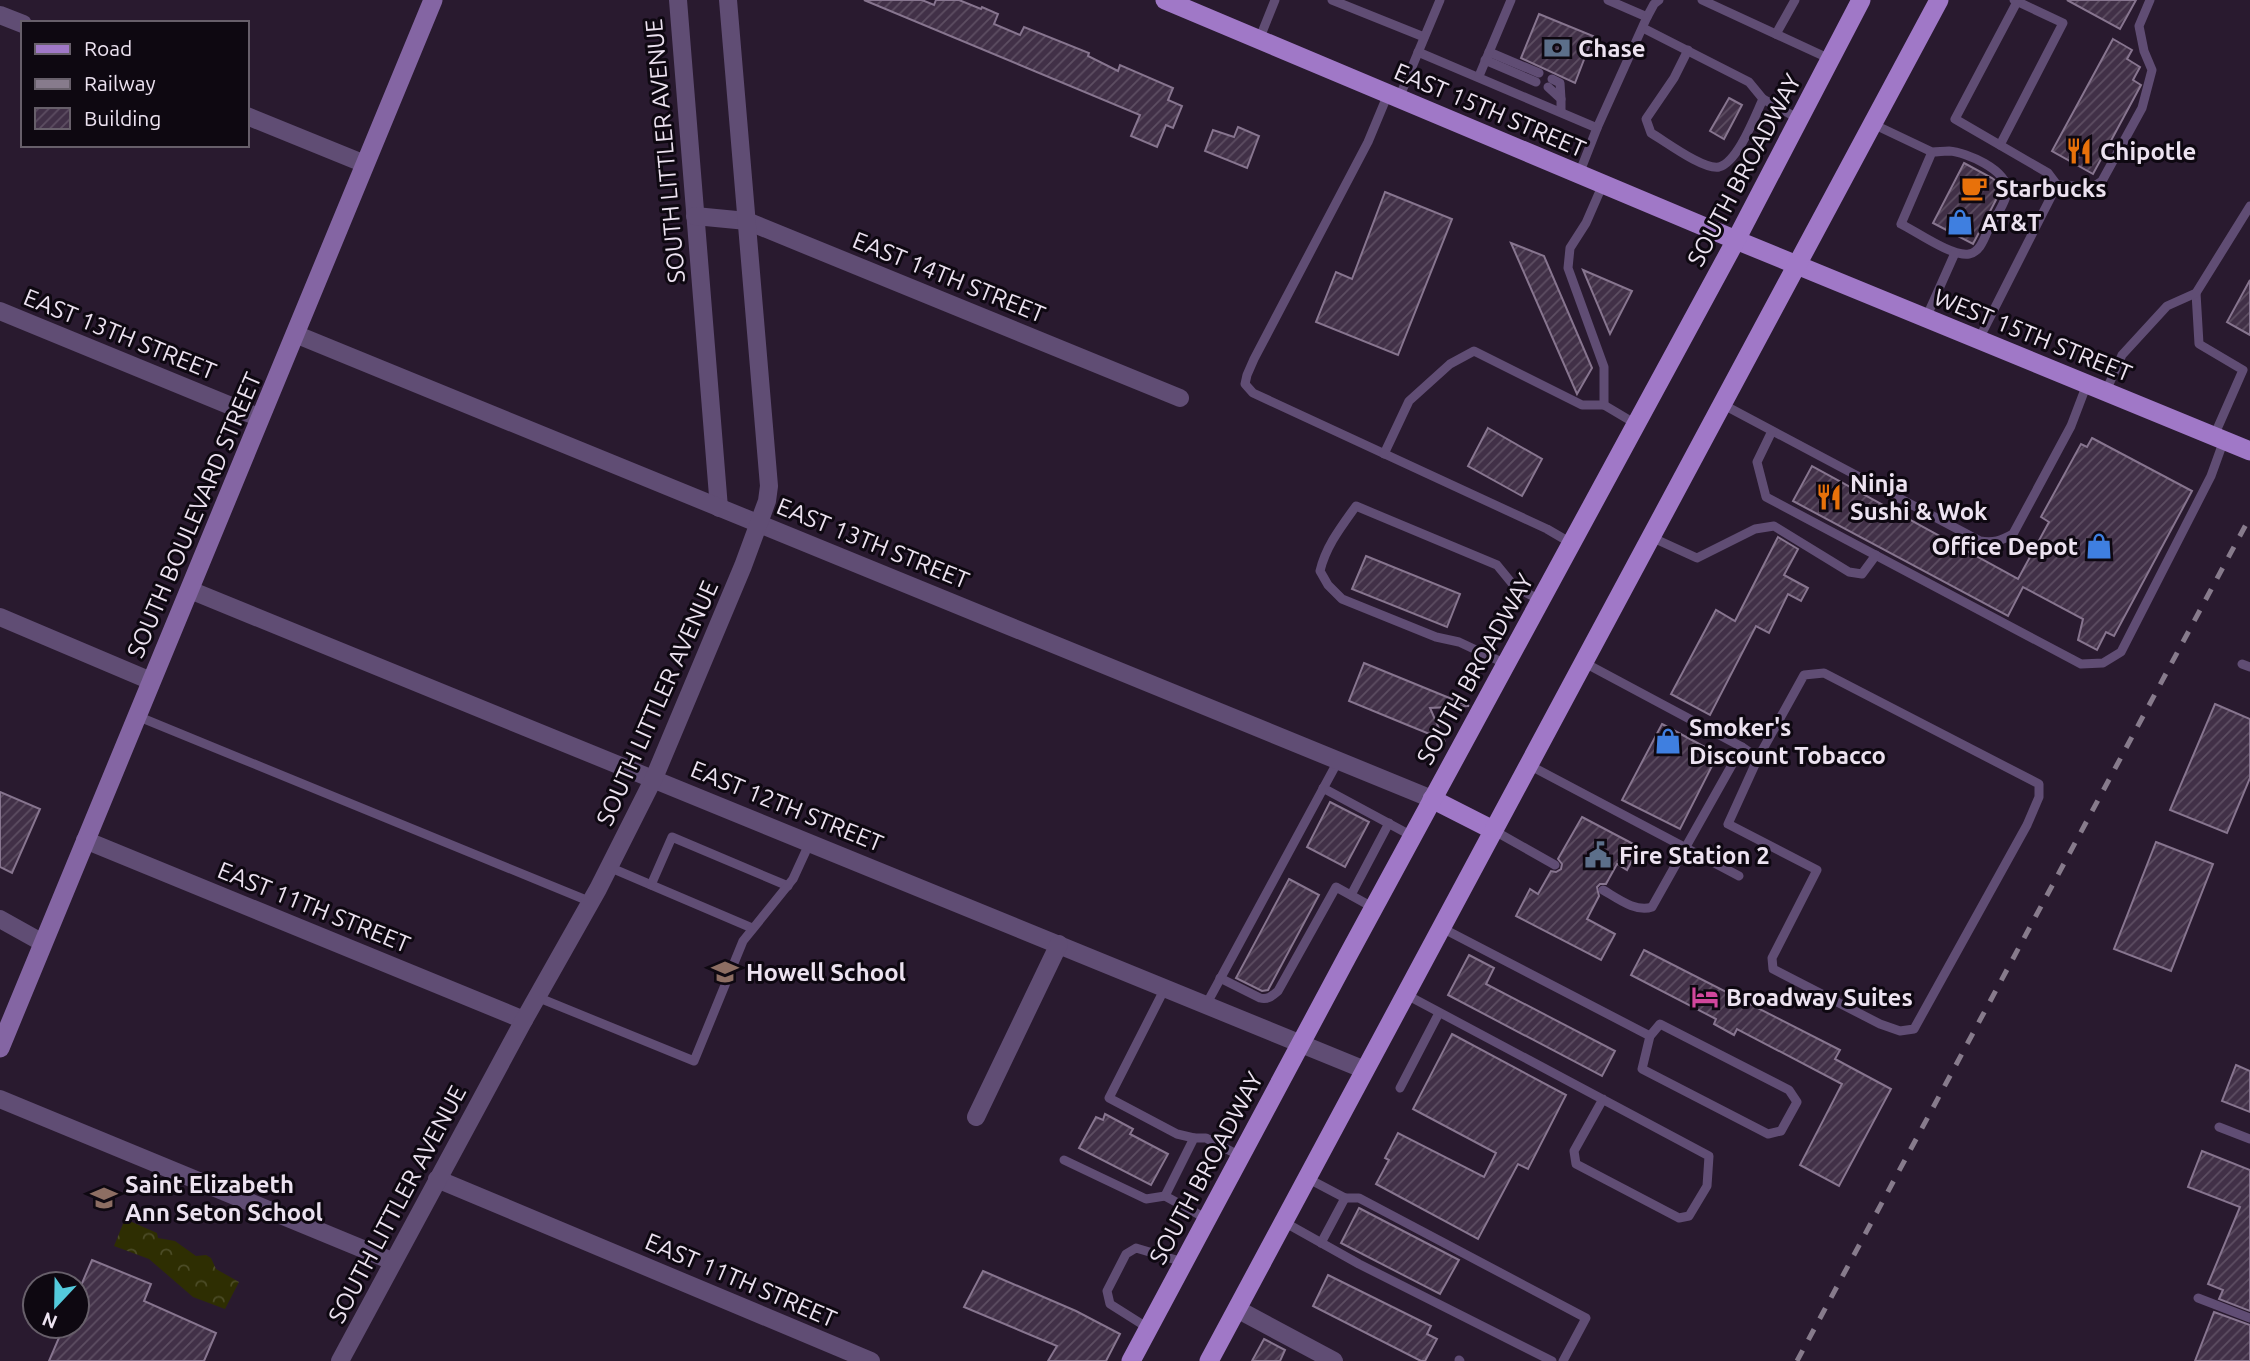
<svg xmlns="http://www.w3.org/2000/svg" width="2250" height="1361" font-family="Ubuntu,sans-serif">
  <defs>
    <pattern id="park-crowns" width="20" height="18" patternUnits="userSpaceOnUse" patternTransform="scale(1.75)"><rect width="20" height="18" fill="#2e2e02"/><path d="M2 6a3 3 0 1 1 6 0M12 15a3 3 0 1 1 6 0" fill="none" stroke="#4c4c27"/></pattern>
    <pattern id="building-hatch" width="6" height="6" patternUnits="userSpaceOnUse" patternTransform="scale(1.75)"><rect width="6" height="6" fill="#413047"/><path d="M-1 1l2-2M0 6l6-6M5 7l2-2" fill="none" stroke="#5d4e62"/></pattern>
  </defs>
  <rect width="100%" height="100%" fill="#291a2f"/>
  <!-- park -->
  <polygon fill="url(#park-crowns)" points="125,1219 157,1233 158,1238 175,1241 196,1256 206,1255 211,1258 216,1269 239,1282 225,1309 193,1297 149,1259 114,1246"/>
  <!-- building -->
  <g fill="url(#building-hatch)" stroke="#87758f" stroke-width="2">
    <polygon points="864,0 922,0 934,5 936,0 959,0 981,9 982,7 998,14 994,24 1020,35 1024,27 1089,53 1088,56 1118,71 1120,65 1173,88 1168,100 1182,106 1173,128 1166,125 1157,147 1131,136 1140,115"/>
    <polygon points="2067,0 2136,0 2120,29"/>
    <polygon points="1539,14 1593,36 1575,83 1521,58"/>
    <polygon points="2113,39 2132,50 2127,59 2140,67 2133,80 2141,85 2093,174 2052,151"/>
    <polygon points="1729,98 1742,105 1724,139 1710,131"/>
    <polygon points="1238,127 1259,136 1247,168 1205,151 1213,130 1234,137"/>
    <polygon points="1964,163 1992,178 1996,181 1999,194 1973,244 1933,223"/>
    <polygon points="1385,192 1452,219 1398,355 1316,322 1336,272 1352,279"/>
    <polygon points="1511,243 1544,256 1592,368 1577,394"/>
    <polygon points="1583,270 1632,291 1610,334"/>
    <polygon points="2250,280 2250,335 2227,322"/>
    <polygon points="1488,428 1542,459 1522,496 1468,466"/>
    <polygon points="2092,438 2192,491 2114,636 2106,632 2097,650 2078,640 2083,619 2023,587 2008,616 1793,501 1812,466 2018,579 2049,522 2041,517 2081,444 2087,447"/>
    <polygon points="1778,537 1798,549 1784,575 1808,588 1801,601 1788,594 1769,633 1756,626 1710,715 1671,694 1716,610 1735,621"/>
    <polygon points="1366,556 1460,594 1447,627 1352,589"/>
    <polygon points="1364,663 1469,706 1430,708 1444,740 1405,724 1349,701"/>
    <polygon points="2215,704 2250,719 2250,778 2227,833 2170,810"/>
    <polygon points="1662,724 1718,754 1680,829 1622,800"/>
    <polygon points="0,792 40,809 12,873 0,867"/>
    <polygon points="1330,802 1369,822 1345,867 1307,847"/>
    <polygon points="1582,817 1639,847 1627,870 1617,864 1606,884 1600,884 1597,887 1599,896 1587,919 1615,934 1601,960 1516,916 1530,889 1538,894 1551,871 1556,872 1561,869 1562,864 1558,859"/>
    <polygon points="2156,842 2213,864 2171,971 2114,949"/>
    <polygon points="1289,879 1319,895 1268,990 1262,991 1236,978"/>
    <polygon points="1644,950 1840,1050 1835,1059 1891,1089 1839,1186 1800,1165 1842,1084 1737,1029 1734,1035 1714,1024 1716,1019 1631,975"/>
    <polygon points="1469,955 1494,968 1486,984 1615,1051 1602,1076 1448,995"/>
    <polygon points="1452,1034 1566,1095 1528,1169 1518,1164 1478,1239 1376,1184 1389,1160 1385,1158 1398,1133 1484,1177 1496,1153 1413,1109"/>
    <polygon points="2236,1065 2250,1071 2250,1112 2222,1101"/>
    <polygon points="1105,1114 1133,1129 1130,1134 1168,1154 1151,1185 1079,1148 1096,1117 1103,1120"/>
    <polygon points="2202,1151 2250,1170 2250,1311 2219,1299 2223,1290 2208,1284 2240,1207 2188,1187"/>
    <polygon points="1359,1208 1459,1260 1440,1294 1341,1243"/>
    <polygon points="92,1260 151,1284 144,1301 216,1333 204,1361 49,1361 64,1326 77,1326 77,1295"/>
    <polygon points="983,1271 1076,1311 1120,1334 1106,1361 1048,1361 1057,1346 964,1307"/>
    <polygon points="1328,1275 1431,1326 1427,1334 1437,1339 1425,1361 1421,1361 1313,1306"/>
    <polygon points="2214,1312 2250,1325 2250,1361 2195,1361"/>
    <polygon points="1264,1339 1285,1350 1280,1361 1252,1361"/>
  </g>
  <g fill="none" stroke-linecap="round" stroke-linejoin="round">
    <!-- service -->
    <g stroke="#604d74" stroke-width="9">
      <polyline points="1332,0 1424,37"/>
      <polyline points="1608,0 1647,17"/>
      <polyline points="1702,0 1830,59"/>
      <polyline points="1643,28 1749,82 1763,99 1799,119"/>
      <polyline points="1776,34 1795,0"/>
      <polyline points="1259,40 1275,0"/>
      <path d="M1688,50l-14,28 -28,41 5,14c14,8 52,37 68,34 19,-5 36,-51 44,-68"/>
      <polyline points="1418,52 1597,128"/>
      <polyline points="1489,52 1539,73"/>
      <polyline points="1485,60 1536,82"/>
      <polyline points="1479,76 1511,0"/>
      <polyline points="1552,79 1560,83 1561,99"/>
      <polyline points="1548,87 1561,99 1561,111"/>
      <polyline points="1388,94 1368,142 1254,359 1247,375 1245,384 1253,393 1547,529 1571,543"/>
      <polyline points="1399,98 1440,0"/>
      <path d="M1873,124l59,28 -31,72c16,8 51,33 68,30 11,-2 15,-15 19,-24 6,-11 18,-27 19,-39 1,-21 -41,-39 -58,-40 -6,0 -11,1 -17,1"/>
      <polyline points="2000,145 2063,23 2014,0"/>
      <polyline points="1579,174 1597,128 1647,17 1654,4 1659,0"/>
      <polyline points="1603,184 1586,223 1570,248 1568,268 1604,367 1604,405"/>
      <polyline points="2057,185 2093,187 2102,181 2142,108 2152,70 2144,51 2139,26 2150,0"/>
      <polyline points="2196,293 2199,344 2243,370 2214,436"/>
      <polyline points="1926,318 1955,253"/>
      <polyline points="1979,339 2057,185 2048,173 1955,119 2018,0"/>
      <polyline points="2106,391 2122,355 2167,306 2196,293 2250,206"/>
      <path d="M1722,404l258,137c13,2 21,0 33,-7l58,-108 16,-42"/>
      <polyline points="1772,431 1757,462 1766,497 2081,664 2103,663 2121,652 2211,476 2224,440"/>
      <polyline points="1384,454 1409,401 1450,364 1474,351 1582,405 1604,405 1636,424"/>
      <polyline points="1651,537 1697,558 1755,529 1774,526 1849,572 1862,574 1876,555"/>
      <polyline points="1583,662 1742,747 1758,758 1728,824 1817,870 1772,958 1773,969 1880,1024 1900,1031 1914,1029 2027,825 2039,797 2039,784 1824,673 1804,675 1758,758"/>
      <path d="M1506,664l-47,-22 -23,-5 -94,-38 -14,-14 -8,-14c6,-25 21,-44 36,-65l141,59 18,22 25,13"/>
      <polyline points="2242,664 2250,667"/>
      <polyline points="137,716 591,902"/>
      <polyline points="1529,765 1739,876"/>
      <polyline points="1323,788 1412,836"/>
      <polyline points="1493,830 1555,865"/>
      <polyline points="609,867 752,928"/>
      <polyline points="651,885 672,837 788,886"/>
      <path d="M1603,890c14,8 33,23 49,17l90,-160"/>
      <polyline points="1351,895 1389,823"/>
      <polyline points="1442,928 1650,1036 1660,1024 1789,1090 1797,1102 1781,1131 1768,1134 1642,1069 1650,1036"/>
      <path d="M1220,978l40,20c8,2 12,-2 18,-7l58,-104 38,21"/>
      <polyline points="1165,988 1109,1098 1177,1134 1194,1138"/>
      <polyline points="1405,994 1709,1156 1707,1186 1689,1216 1679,1218 1576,1164 1574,1151 1603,1099"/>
      <polyline points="537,997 694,1061 743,941 793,879 810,842"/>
      <polyline points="1206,1005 1338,761"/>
      <polyline points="1400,1088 1439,1013"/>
      <polyline points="2219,1127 2250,1139"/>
      <polyline points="1064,1160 1146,1199 1165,1196"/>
      <polyline points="1307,1178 1345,1198 1321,1243"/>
      <polyline points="1345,1198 1359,1198 1586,1318 1563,1361"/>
      <polyline points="1207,1219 1165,1196 1194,1138 1206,1138 1240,1156"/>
      <polyline points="1284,1222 1359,1264 1552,1361"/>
      <polyline points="2198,1298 2250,1318"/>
      <polyline points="1148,1328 1110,1304 1107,1291 1126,1254 1136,1248 1183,1262"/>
      <polyline points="1459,1360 1460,1361"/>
    </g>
    <!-- minor -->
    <g stroke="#604d74" stroke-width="18">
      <polyline points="678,0 719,508"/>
      <polyline points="0,15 23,24"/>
      <polyline points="247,116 365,164"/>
      <polyline points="695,216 747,221 1180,398"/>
      <polyline points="0,311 260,418"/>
      <polyline points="295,334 1432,799"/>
      <polyline points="190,590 1365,1070"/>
      <polyline points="0,617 151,681"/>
      <polyline points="85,840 524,1020"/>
      <polyline points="0,919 43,943"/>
      <polyline points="0,1099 392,1261"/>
      <polyline points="976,1117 1059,944"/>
      <polyline points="437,1179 871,1361"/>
      <polyline points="1237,1309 1334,1361"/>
      <polyline points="340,1361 524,1020 598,889 654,778 743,566 767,501 769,486 728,0"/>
    </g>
    <!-- secondary -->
    <polyline stroke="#8465a3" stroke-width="19" points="0,1048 433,0"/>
    <!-- primary -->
    <g stroke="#a078c7" stroke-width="19">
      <polyline points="1165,0 1736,240 2250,451"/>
      <polyline points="1432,799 1493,830"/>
      <polyline points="1131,1361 1347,957 1736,240 1861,0"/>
      <polyline points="1209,1361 1939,0"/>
    </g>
    <!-- rail -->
    <polyline stroke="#877b8c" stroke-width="5" stroke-dasharray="12 12" stroke-linecap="butt" points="1797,1361 2250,517"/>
  </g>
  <!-- icons -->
  <defs>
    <g id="bank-bare" transform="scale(2.1)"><path d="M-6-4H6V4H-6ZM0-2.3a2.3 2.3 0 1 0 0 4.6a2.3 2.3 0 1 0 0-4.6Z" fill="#5c6f8a" stroke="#0e0811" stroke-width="2.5" paint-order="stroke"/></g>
    <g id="restaurant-bare" transform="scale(2.1)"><path d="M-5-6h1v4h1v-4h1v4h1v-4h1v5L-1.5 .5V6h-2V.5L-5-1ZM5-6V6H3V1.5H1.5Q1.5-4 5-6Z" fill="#e8710a" stroke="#0e0811" stroke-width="2.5" paint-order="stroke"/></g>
    <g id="cafe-bare" transform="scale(2.1)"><path d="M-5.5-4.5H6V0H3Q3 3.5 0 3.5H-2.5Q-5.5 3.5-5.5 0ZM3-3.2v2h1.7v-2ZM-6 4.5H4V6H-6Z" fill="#e8710a" stroke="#0e0811" stroke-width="2.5" paint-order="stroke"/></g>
    <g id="shop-bare" transform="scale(2.1)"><path d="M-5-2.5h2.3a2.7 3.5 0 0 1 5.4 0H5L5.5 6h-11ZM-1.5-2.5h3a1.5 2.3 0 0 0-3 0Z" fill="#3f7fe0" stroke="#0e0811" stroke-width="2.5" paint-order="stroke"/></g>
    <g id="civic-bare" transform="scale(2.1)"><path d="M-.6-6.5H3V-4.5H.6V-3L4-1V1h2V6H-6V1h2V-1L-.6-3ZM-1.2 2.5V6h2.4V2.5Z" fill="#5c6f8a" stroke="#0e0811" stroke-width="2.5" paint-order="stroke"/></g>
    <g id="school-bare" transform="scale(2.1)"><path d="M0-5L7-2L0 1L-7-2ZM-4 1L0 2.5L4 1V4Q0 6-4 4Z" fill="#8d6e63" stroke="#0e0811" stroke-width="2.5" paint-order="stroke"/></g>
    <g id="hotel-bare" transform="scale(2.1)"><path d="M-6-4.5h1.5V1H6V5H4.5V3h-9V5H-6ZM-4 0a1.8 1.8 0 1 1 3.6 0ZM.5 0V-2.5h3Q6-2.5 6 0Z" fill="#d1479c" stroke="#0e0811" stroke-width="2.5" paint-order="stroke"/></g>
  </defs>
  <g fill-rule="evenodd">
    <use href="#bank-bare" x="1557" y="48"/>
    <use href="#restaurant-bare" x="2079" y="151"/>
    <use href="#cafe-bare" x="1974" y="188"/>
    <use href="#shop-bare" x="1960" y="222"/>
    <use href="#restaurant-bare" x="1829" y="497"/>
    <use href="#shop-bare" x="2099" y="546"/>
    <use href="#shop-bare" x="1668" y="741"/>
    <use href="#civic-bare" x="1598" y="855"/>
    <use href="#school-bare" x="725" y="972"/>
    <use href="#hotel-bare" x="1705" y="997"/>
    <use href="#school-bare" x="104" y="1198"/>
  </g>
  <g text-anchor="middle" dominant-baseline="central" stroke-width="6" stroke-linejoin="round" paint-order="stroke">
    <!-- poi labels -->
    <g font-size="24" font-weight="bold" fill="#ece2f0" stroke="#0e0811" text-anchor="start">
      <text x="1578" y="48">Chase</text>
      <text x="2100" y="151">Chipotle</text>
      <text x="1995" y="188">Starbucks</text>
      <text x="1981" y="222">AT&amp;T</text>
      <text x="1850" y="483">Ninja<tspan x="1850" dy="28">Sushi &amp; Wok</tspan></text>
      <text x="2078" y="546" text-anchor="end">Office Depot</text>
      <text x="1689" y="727">Smoker's<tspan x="1689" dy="28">Discount Tobacco</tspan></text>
      <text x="1619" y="855">Fire Station 2</text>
      <text x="746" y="972">Howell School</text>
      <text x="1726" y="997">Broadway Suites</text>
      <text x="125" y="1184">Saint Elizabeth<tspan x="125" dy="28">Ann Seton School</tspan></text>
    </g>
    <!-- street labels -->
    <g font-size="24" fill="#ece2f0" stroke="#0e0811">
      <text transform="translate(1490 110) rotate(23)">EAST 15TH STREET</text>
      <text transform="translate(665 151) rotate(-95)">SOUTH LITTLER AVENUE</text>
      <text transform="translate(1744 170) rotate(-62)">SOUTH BROADWAY</text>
      <text transform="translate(949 277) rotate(22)">EAST 14TH STREET</text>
      <text transform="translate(120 334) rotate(22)">EAST 13TH STREET</text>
      <text transform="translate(2033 335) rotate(22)">WEST 15TH STREET</text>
      <text transform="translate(194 515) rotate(-67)">SOUTH BOULEVARD STREET</text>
      <text transform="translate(873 543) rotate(22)">EAST 13TH STREET</text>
      <text transform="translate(1475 669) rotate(-61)">SOUTH BROADWAY</text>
      <text transform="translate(657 703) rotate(-66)">SOUTH LITTLER AVENUE</text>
      <text transform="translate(787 806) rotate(22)">EAST 12TH STREET</text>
      <text transform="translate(314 907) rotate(22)">EAST 11TH STREET</text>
      <text transform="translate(1206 1168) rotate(-62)">SOUTH BROADWAY</text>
      <text transform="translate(397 1204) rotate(-62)">SOUTH LITTLER AVENUE</text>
      <text transform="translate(741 1280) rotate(23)">EAST 11TH STREET</text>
    </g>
  </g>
  <!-- legend -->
  <rect x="21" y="21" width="228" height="126" fill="#0e0811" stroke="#675f6a" stroke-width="2"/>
  <rect x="35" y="44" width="35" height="10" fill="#a078c7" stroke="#675f6a" stroke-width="2"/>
  <text x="84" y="56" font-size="21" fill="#ece2f0">Road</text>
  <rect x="35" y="79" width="35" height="10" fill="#877b8c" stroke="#675f6a" stroke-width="2"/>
  <text x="84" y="91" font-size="21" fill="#ece2f0">Railway</text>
  <rect x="35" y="108" width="35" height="21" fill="url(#building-hatch)" stroke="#675f6a" stroke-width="2"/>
  <text x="84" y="126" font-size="21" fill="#ece2f0">Building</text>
  <!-- north arrow -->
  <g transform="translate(56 1305) rotate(202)"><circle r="33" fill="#0e0811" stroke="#675f6a" stroke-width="2"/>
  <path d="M0-5L12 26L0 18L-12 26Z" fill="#54cadc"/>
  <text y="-10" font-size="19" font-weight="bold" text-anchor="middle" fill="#ece2f0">N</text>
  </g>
</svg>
